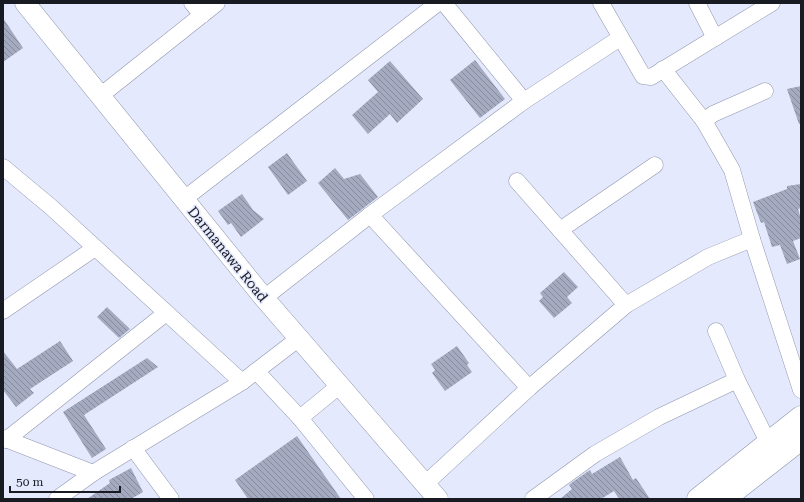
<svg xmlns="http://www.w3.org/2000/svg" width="804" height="502" font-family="'Roboto Serif',serif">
  <defs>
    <pattern id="building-back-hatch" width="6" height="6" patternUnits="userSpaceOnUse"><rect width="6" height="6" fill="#a4aac0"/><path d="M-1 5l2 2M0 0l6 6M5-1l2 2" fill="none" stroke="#858a9c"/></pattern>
  </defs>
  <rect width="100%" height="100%" fill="#e4e9fd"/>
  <!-- building -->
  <g fill="url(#building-back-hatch)">
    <polygon points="3,18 23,48 3,62"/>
    <polygon points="475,60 505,99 480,118 450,80"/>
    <polygon points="390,61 423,99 397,123 390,114 368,134 352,115 378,92 368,80"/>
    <polygon points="801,86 801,124 799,124 787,89"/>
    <polygon points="287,153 307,181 288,195 268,167"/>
    <polygon points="335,168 344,179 360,174 378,197 348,220 318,183"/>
    <polygon points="801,184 801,208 798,209 801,219 801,238 793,241 800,259 787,264 780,245 772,247 764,222 761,223 753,202 787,189 787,186"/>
    <polygon points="242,194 253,210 264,219 241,237 231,223 228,225 218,211"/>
    <polygon points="564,272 578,287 567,297 572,303 554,318 539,301 543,297 540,293"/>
    <polygon points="107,307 130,329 119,338 97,317"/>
    <polygon points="60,341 73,361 30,389 34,393 16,407 3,390 3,351 17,369"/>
    <polygon points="457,346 469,363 467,365 472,372 445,391 432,373 435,370 431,364"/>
    <polygon points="147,358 158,367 84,415 106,449 92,458 63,412"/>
    <polygon points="297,436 341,499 248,499 235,480"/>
    <polygon points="620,457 633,480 636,478 650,499 619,499 614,491 601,499 560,499 572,489 569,485 574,481 590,470 592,474"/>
    <polygon points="131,468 143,492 131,499 87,499 110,483 109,480"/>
  </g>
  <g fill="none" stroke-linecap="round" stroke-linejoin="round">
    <!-- minor casing -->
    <g stroke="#8f95ab" stroke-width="17">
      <g id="minor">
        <polyline points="192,3 202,15"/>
        <polyline points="444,3 524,101"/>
        <polyline points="601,3 643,76 651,77 772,3"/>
        <polyline points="697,3 715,38"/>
        <polyline points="663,69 704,121 732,170 752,239 801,390"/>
        <polyline points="100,96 217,3"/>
        <polyline points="704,121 713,114 765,91"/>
        <polyline points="3,167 51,207 242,382"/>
        <polyline points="517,181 626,305"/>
        <polyline points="184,199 438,3"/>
        <polyline points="370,215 529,388"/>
        <polyline points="560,230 655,165"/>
        <polyline points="264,298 370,215 524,101 620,38"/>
        <polyline points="3,311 95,248"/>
        <polyline points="716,331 737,380 769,444"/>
        <polyline points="256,371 300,418 366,499"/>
        <polyline points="300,418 339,386"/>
        <polyline points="3,438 93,473"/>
        <polyline points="6,440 166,313"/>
        <polyline points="133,448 171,499"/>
        <polyline points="424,485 529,388 626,305 708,257 752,239"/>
        <polyline points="57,499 93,473 242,382 298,339"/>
        <polyline points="533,499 595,454 659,417 737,380"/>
      </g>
    </g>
    <!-- tertiary casing -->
    <g stroke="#8f95ab" stroke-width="21">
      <polyline id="tertiary" points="25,3 264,298 438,499"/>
    </g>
    <!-- secondary casing -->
    <g stroke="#8f95ab" stroke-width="23">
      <g id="secondary">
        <polyline points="698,499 801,417"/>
        <polyline points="724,499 801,439"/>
      </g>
    </g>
    <!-- minor -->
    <use href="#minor" stroke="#fff" stroke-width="16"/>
    <!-- tertiary -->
    <use href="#tertiary" stroke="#fff" stroke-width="20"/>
    <!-- secondary -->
    <use href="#secondary" stroke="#fff" stroke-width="22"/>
  </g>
  <g text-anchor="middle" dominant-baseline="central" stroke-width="3" stroke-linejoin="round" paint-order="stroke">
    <!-- street labels -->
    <g font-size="14" fill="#191b23" stroke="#e4e9fd">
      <text transform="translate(228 254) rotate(51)">Darmanawa Road</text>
    </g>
  </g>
  <!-- border -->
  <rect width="804" height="502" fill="none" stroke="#191b23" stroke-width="8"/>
  <!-- scale -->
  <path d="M10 486v6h110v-6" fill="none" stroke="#191b23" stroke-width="2"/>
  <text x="16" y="486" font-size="12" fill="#191b23" stroke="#e4e9fd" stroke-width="3" paint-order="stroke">50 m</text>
</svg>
